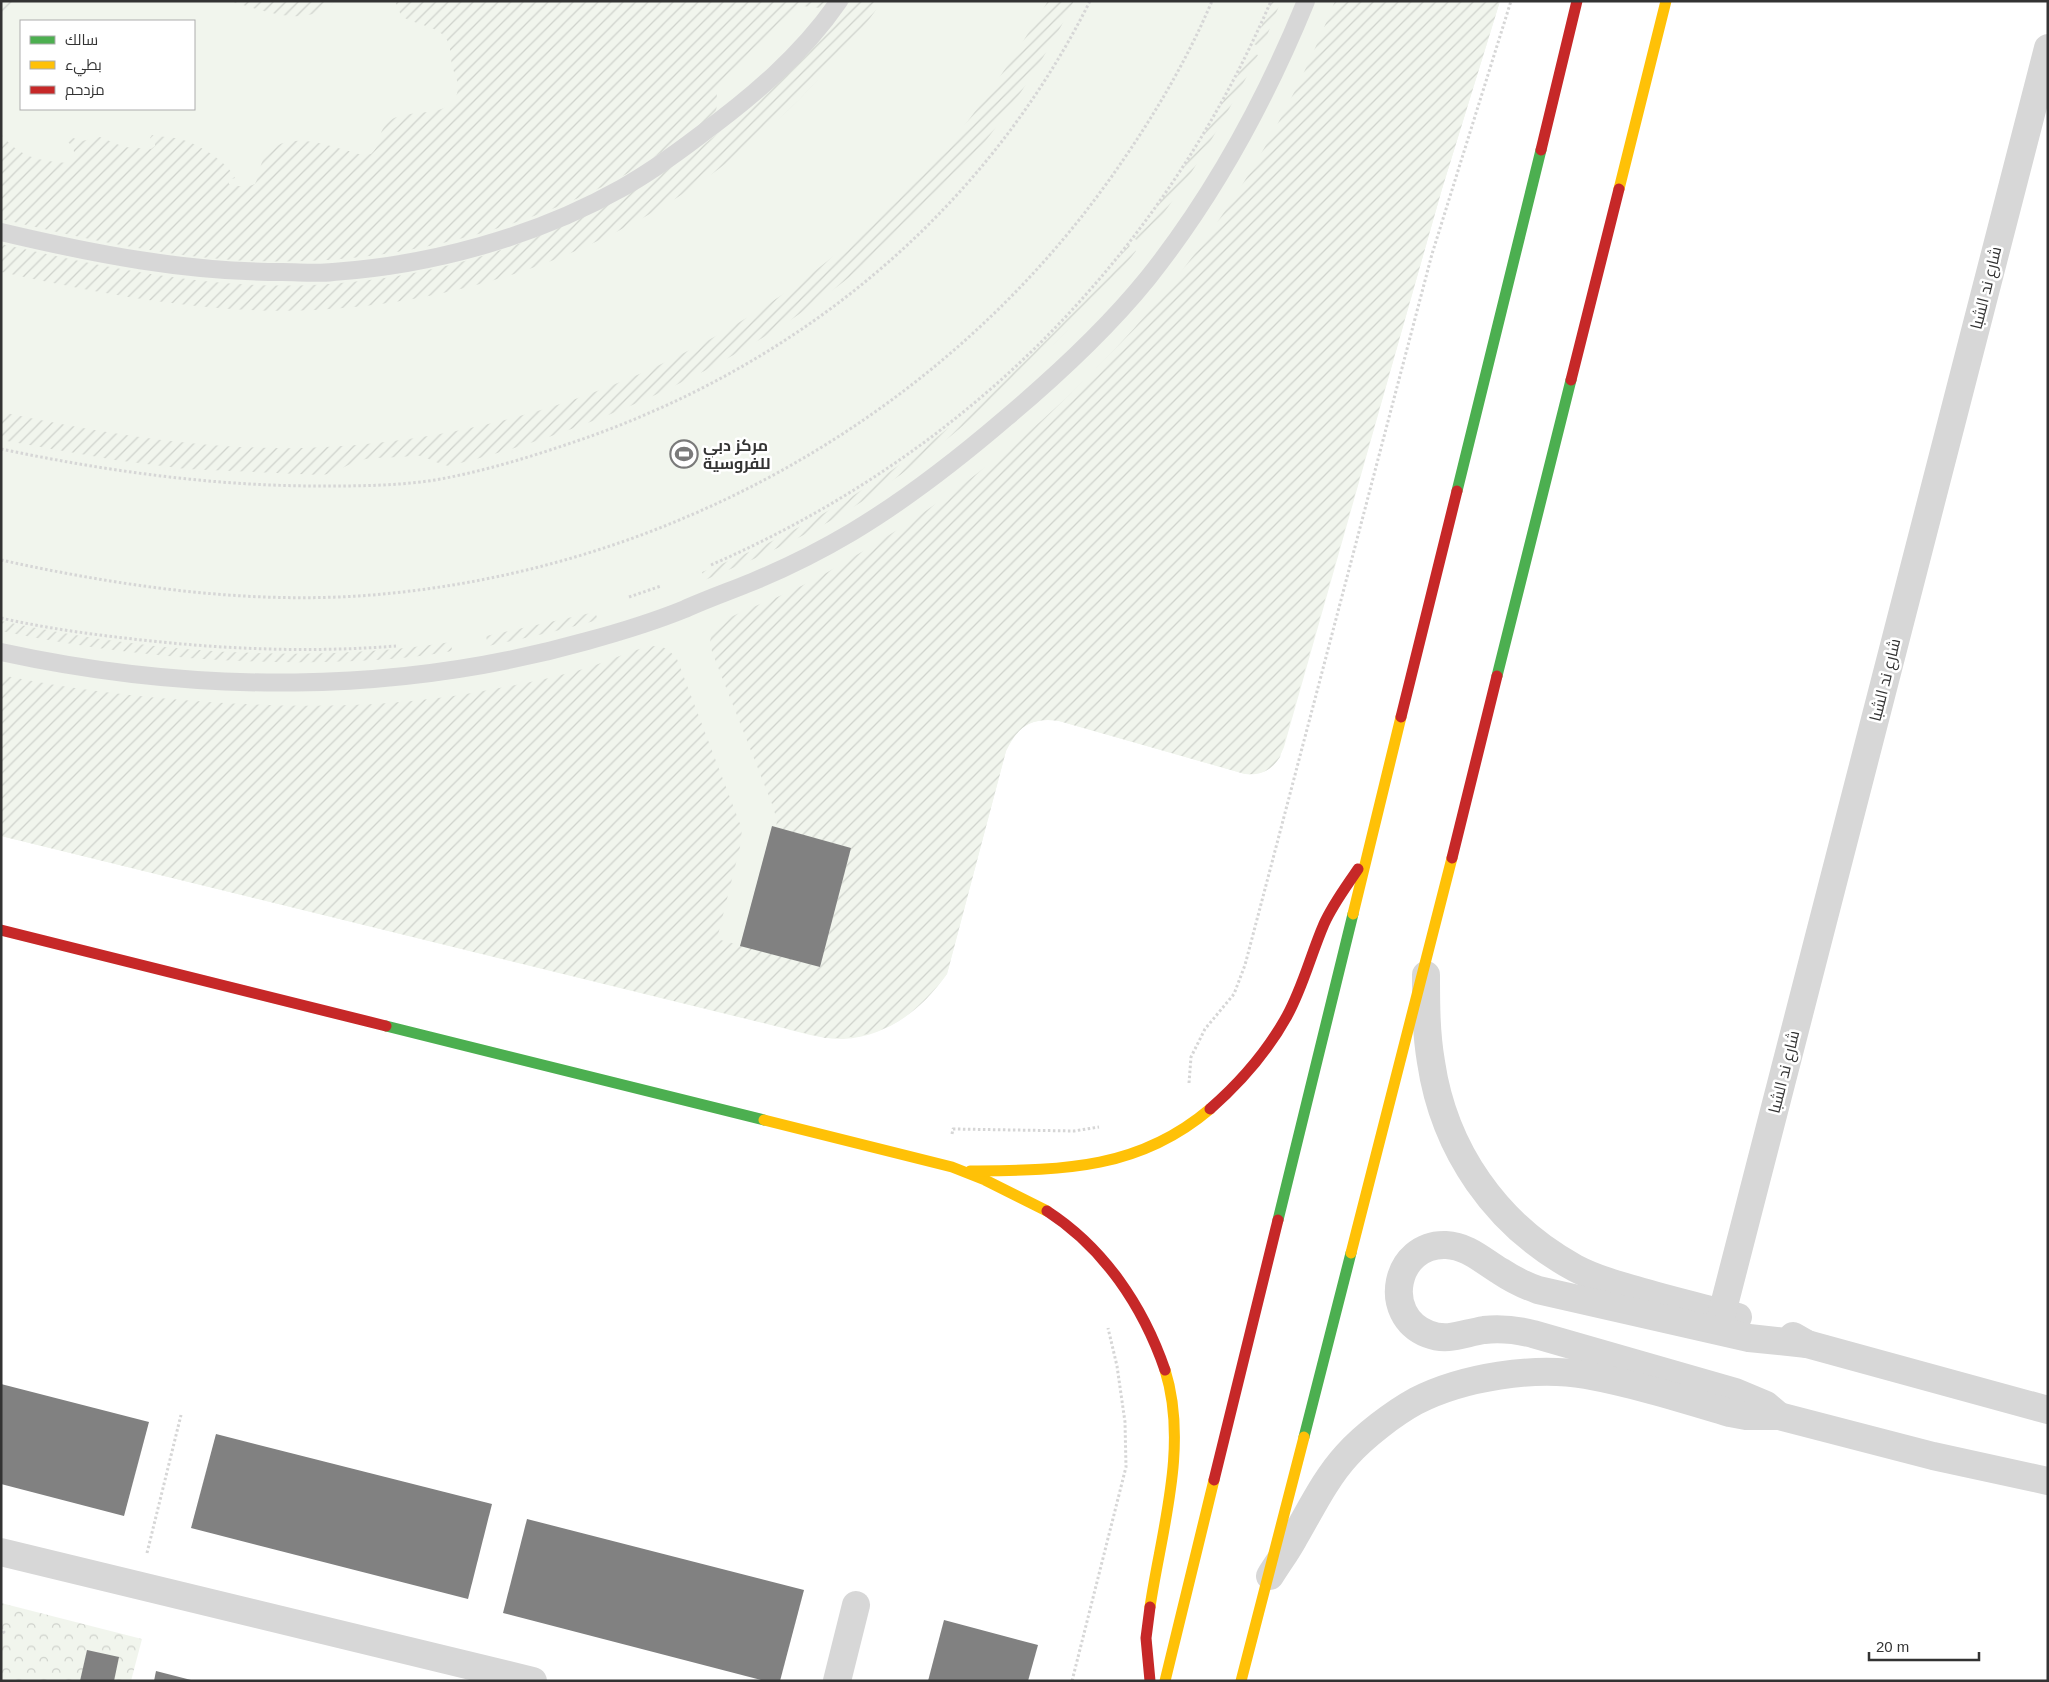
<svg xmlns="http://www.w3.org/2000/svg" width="2049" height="1682" font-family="Arial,Cairo,sans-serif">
  <defs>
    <pattern id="forest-crowns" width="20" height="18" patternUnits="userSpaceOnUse" patternTransform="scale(1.25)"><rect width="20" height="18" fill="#f1f5ed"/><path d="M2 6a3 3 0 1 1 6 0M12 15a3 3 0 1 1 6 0" fill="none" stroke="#cfd2cc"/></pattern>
    <pattern id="garden-furrows" width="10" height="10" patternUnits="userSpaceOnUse" patternTransform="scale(1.25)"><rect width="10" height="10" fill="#f1f5ed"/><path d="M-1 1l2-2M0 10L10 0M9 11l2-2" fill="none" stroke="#cfd2cc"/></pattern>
  </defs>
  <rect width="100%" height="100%" fill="#fff"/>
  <!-- grass -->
  <path fill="#f1f5ed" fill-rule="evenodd" d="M1,1h1499l-58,188 -158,558c-8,19 -17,29 -39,27l-186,-53c-27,-4 -41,5 -53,30l-59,223c-25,34 -59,63 -104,65 -20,0 -41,-6 -60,-11l-782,-192zM21,21h173v88h-173z"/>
  <!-- forest -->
  <polygon fill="url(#forest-crowns)" points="1,1603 142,1639 131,1681 1,1681"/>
  <!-- garden -->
  <g fill="url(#garden-furrows)">
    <polygon points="1,1 20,1 7,9 1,20"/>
    <path d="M229,1h106c-29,29 -72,9 -106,0z"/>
    <path d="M395,1h432l-6,7 -19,-2 -3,2 -80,77c-5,9 1,20 -5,30 -33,24 -67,49 -104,68 -130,65 -275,91 -419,73 -64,-8 -127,-22 -190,-37v-85c18,23 38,27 66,29l5,-2 3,-4 -2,-10 -6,-6 3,-4 12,4 18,-4 24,10 27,2 4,-3v-3l-5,-5 2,-3c9,2 19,2 28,4 17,4 48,23 55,39l-7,2 1,4c7,3 20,3 26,0 5,-9 4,-20 11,-29 23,-28 67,-7 96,0l9,-1c12,-10 5,-24 20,-34 20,-13 64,1 67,-32 0,-8 -4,-15 -6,-22 -2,-12 0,-23 -10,-32 -10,-9 -36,-12 -41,-19 -2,-4 -4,-9 -6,-14z"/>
    <path d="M849,1h33c-20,30 -44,58 -69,84 -130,139 -308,216 -498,225 -105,5 -212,-16 -314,-38v-28c107,24 217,48 328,40 165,-11 321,-82 441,-195 29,-27 57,-56 79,-88z"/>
    <path d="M1048,1h26c-16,33 -35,64 -55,94 -133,198 -343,315 -570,371 -13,-2 -22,-10 -34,-11 -18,4 -37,1 -54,5 -15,4 -25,14 -40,15l-135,-6 -71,-9 -114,-20v-28c99,21 201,38 303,36 245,-8 466,-105 631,-288 44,-48 79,-103 113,-159z"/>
    <polygon points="1272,1 1281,1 1262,48 1254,44"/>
    <path d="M1335,1h165l-58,188 -162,568c-9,14 -19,18 -35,17l-186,-53c-27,-4 -41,5 -53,30l-59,223c-32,44 -66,66 -122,64l-824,-202v-161c68,14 138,22 207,27 88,6 177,6 264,-9 39,-7 78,-14 115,-25 17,-5 53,-22 69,-22 9,0 15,6 21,13l65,170 -2,18 -23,92 103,28 31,-119 -75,-20 1,-8 -5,-16 -60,-152 -2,-11 4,-15c24,-14 50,-23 75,-34 26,-12 51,-27 76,-42 215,-130 377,-314 470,-549z"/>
    <path d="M1250,52l8,3c-34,66 -71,130 -117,189l-7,-6c45,-58 82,-121 116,-186z"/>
    <path d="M1129,245l7,6c-52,69 -117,129 -184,184 -38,30 -78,61 -120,85 -41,23 -84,42 -127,60l-3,-8c122,-47 236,-126 329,-217 35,-34 67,-72 98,-110z"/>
    <polygon points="595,612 598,620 552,632 488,646 486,636"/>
    <path d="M1,621c144,31 304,44 450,21l1,9c-43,8 -86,10 -129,11 -108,2 -216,-9 -322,-31z"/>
  </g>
  <!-- building -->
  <g fill="#818181">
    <polygon points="772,826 851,848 820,967 740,946"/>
    <polygon points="1,1384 149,1422 124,1516 1,1484"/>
    <polygon points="216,1434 492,1504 468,1599 191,1528"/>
    <polygon points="527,1519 804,1590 780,1681 765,1681 503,1613"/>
    <polygon points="944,1620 1038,1645 1028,1681 928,1681"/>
    <polygon points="87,1650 119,1657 114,1681 80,1681"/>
    <polygon points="156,1671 191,1680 190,1681 154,1681"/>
  </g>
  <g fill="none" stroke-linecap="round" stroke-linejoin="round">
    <!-- path -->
    <g stroke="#d6d6d6" stroke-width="3" stroke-dasharray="2.5 2.5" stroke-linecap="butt">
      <path d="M1,449c105,22 211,37 318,37 39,0 78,0 116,-6 46,-8 92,-22 136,-37 224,-75 412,-228 519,-442"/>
      <path d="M1,560c128,28 261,47 392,33 290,-30 560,-186 726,-427 36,-52 68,-106 93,-165"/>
      <path d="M711,565c256,-112 449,-306 560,-564"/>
      <polyline points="629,597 661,586"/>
      <path d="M1,618c44,10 88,16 132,21 87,10 175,14 263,7"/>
      <polyline points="1189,1083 1191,1057 1205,1029 1234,994 1245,965 1432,254 1511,1"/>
      <polyline points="952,1134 953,1129 1074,1131 1099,1127"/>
      <polyline points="147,1553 181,1415"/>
      <polyline points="1,1627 4,1632 1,1634"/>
      <polyline points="1072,1681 1126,1467 1125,1422 1117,1366 1108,1328"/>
    </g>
    <!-- lane -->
    <g stroke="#d7d7d7" stroke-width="18">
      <path d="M1,232c93,22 185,40 281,40 17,0 34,2 51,0 98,-7 202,-35 289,-84 27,-15 52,-33 77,-52 52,-38 103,-81 140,-135"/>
      <path d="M1,652c193,42 395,43 586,-11 33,-9 66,-19 98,-32 22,-10 45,-18 67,-27 34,-14 68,-31 100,-50 55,-33 105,-72 154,-114 51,-43 100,-88 142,-140 66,-83 118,-179 158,-277"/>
    </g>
    <!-- street -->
    <g stroke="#d7d7d7" stroke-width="28">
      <path d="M1426,975c0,29 0,58 5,87 13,88 65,163 144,206 19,10 40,16 61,22 33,10 68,18 102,27"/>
      <polyline points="1722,1313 2048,48"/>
      <polyline points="1793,1336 1807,1344 2048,1410"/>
      <path d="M1779,1416l-13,-11 -31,-13 -202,-58c-16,-4 -32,-6 -49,-4 -20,3 -36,12 -56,4 -48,-19 -33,-91 18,-89 22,1 37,16 54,26 12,8 24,14 38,19l211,48 58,6"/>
      <polyline points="1,1552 533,1681"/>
      <path d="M1270,1576c8,-13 17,-25 24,-38 17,-29 31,-59 53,-83 17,-19 47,-42 69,-54 47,-24 118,-35 170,-26 49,9 97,24 144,38l16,3h33l154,40 115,25"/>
      <polyline points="837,1681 856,1605"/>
    </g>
    <!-- fast -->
    <g stroke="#4caf50" stroke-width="11">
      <polyline points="1457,491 1541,150"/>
      <polyline points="1497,676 1571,380"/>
      <polyline points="386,1026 764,1120"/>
      <polyline points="1278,1220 1353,914"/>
      <polyline points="1304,1437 1351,1253"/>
    </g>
    <!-- slow -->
    <g stroke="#ffc107" stroke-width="11">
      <polyline points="1619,189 1666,1"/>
      <polyline points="1353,914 1401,717"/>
      <polyline points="764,1120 952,1167 985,1180 1047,1211"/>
      <path d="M970,1171c90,-1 167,0 240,-62"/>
      <polyline points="1351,1253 1452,858"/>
      <path d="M1150,1607c11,-75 39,-161 15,-237"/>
      <polyline points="1165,1681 1214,1480"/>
      <polyline points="1241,1681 1304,1437"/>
    </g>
    <!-- jam -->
    <g stroke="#c62828" stroke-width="11">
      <polyline points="1541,150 1577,1"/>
      <polyline points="1571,380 1619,189"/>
      <polyline points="1401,717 1457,491"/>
      <polyline points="1452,858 1497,676"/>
      <polyline points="1,930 386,1026"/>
      <path d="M1210,1109c31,-27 57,-57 77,-93 16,-29 24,-62 37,-92 9,-20 22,-37 34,-55"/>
      <path d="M1047,1211c57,37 96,95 118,159"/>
      <polyline points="1214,1480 1278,1220"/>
      <polyline points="1150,1607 1146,1638 1150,1681"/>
    </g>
  </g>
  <!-- icons -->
  <defs>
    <g id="stadium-ring" transform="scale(1.4375)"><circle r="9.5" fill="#fff" stroke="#7a7a7a" stroke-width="1.5"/><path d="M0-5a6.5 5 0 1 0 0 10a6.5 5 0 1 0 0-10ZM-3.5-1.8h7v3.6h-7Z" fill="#7a7a7a"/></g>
  </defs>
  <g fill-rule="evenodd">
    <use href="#stadium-ring" x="684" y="454"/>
  </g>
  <g text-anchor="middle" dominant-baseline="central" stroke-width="5" stroke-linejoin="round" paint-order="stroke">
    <!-- street labels -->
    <g font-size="16" fill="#333" stroke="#fff">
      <text transform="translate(1986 288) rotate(-76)">شارع ند الشبا</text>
      <text transform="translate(1885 680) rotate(-76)">شارع ند الشبا</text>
      <text transform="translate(1784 1072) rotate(-76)">شارع ند الشبا</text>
    </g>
    <!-- poi labels -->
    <g font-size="16" font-weight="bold" fill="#333" stroke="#fff" text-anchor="start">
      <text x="703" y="445">مركز دبي<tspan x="703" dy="18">للفروسية</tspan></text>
    </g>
  </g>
  <!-- border -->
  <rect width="2049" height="1682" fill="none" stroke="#333333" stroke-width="5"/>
  <!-- legend -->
  <rect x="20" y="20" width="175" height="90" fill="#ffffff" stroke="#adadad"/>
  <rect x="30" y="36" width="25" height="8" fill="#4caf50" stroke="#adadad"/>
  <text x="65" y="45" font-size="15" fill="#333333">سالك</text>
  <rect x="30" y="61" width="25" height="8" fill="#ffc107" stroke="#adadad"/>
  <text x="65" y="70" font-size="15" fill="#333333">بطيء</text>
  <rect x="30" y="86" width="25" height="8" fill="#c62828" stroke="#adadad"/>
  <text x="65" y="95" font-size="15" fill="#333333">مزدحم</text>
  <!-- scale -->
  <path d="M1869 1652v8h110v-8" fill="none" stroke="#333333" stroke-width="2.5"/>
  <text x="1876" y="1652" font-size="15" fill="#333333" stroke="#ffffff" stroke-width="4" paint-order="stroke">20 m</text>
</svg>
